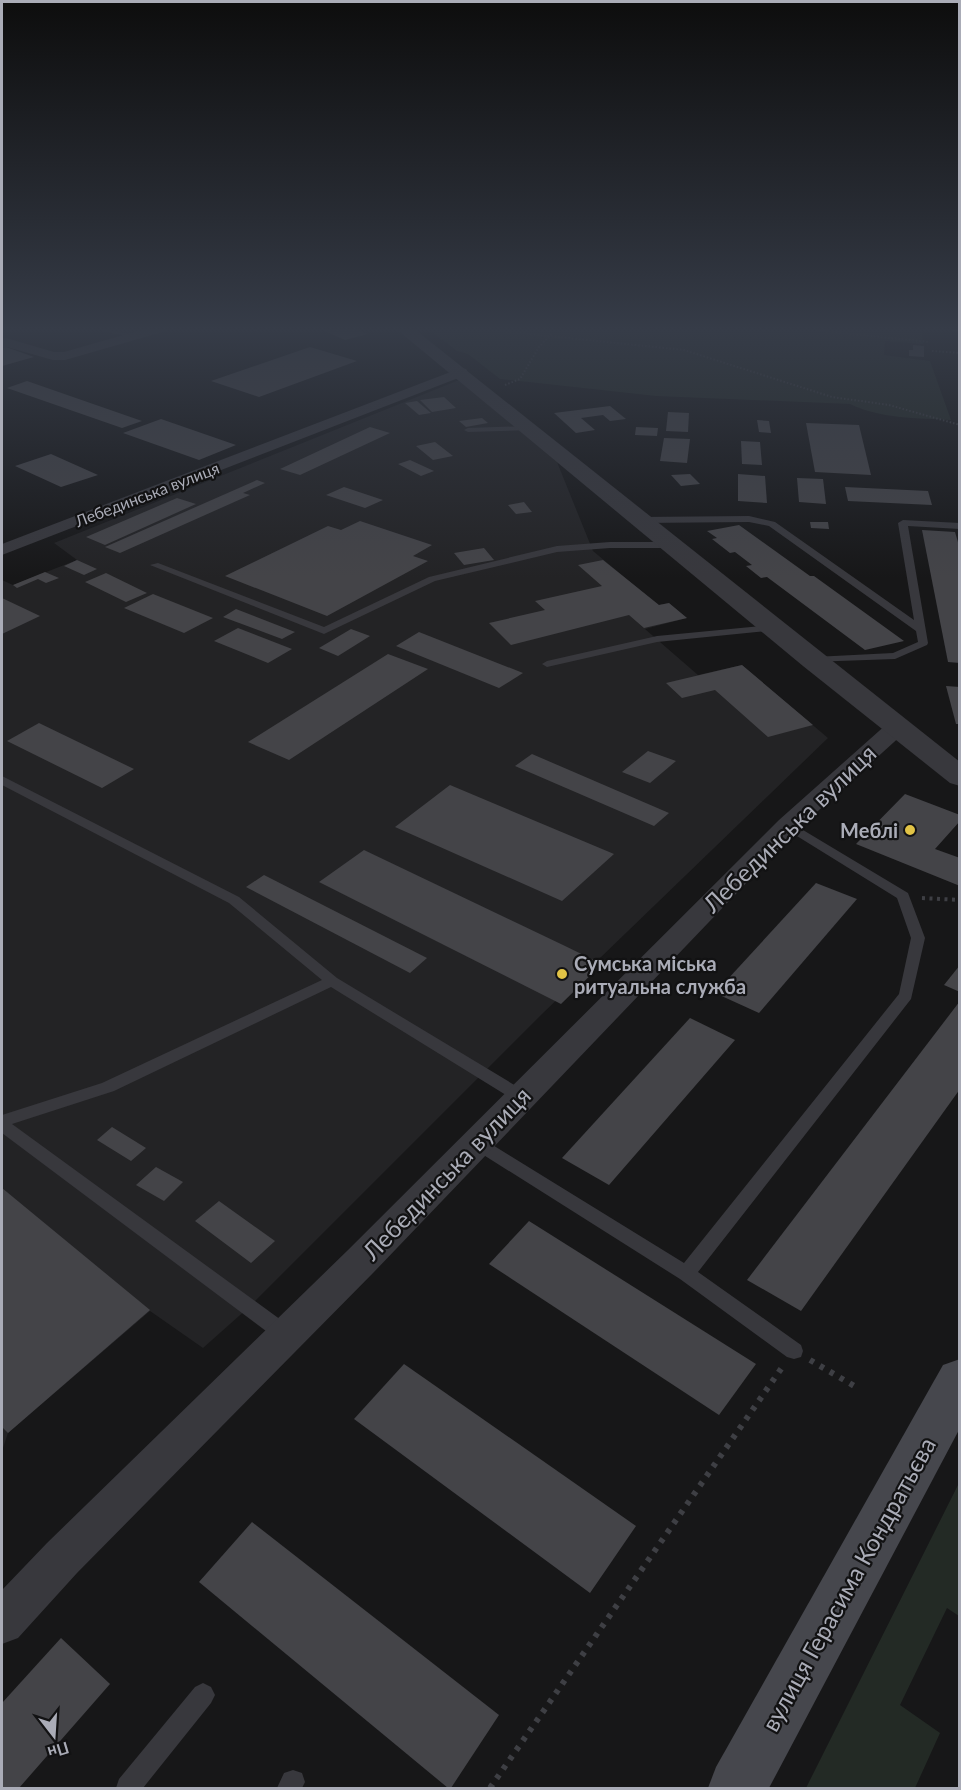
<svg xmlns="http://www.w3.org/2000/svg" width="961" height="1790" font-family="Lato,sans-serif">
  <rect width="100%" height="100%" fill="#171718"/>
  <!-- built -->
  <polygon fill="#232325" points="459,380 557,462 593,551 658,605 669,603 687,618 645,629 698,675 742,665 828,738 542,1014 248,1308 203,1348 150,1311 8,1433 2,1451 2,580 13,585 77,560 54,543"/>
  <!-- green -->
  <g fill="#232a25">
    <path d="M427,328h495l1,16 -38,-3 -1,14 46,6 21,59c-35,-2 -69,-1 -101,-16l-194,-8 -156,-17 -32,-25 -11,-3z"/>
    <polygon points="959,1483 959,1616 947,1608 900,1705 940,1733 915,1788 806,1788"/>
  </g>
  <!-- building -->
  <g fill="#444448">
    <polygon points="326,328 353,328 368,334 345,340 320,329"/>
    <polygon points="913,345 924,346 924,357 909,356 909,350 913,350"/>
    <polygon points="6,347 34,357 2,366 2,348"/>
    <polygon points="310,347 357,361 259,397 211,381"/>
    <polygon points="27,381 142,421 122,428 7,388"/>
    <polygon points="444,397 456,408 432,412 420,400"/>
    <polygon points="417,401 431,413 419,415 405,403"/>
    <polygon points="610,406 626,419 610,421 603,415 581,418 595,430 576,433 554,413"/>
    <polygon points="668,412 689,413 688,432 666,431"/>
    <polygon points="482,418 488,423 466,427 459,421"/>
    <polygon points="161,419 236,445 199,460 123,433"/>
    <polygon points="757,420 769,421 771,433 759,432"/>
    <polygon points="806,423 859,425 871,475 815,472"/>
    <polygon points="370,427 390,433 300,475 280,469"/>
    <polygon points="636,427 658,428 657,436 635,435"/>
    <polygon points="664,438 690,439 687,463 660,461"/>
    <polygon points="741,441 760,442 762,465 742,464"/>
    <polygon points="435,442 453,456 433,460 416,446"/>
    <polygon points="51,454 98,475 61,487 15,466"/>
    <polygon points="410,460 434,471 421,476 398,464"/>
    <polygon points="690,474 700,484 681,486 671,475"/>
    <polygon points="738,474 765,476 767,503 738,501"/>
    <polygon points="797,478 823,479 826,504 799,502"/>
    <polygon points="257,480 265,483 243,493 250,495 120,553 105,547"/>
    <polygon points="344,487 383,500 365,508 326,495"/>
    <polygon points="845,487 928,491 932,505 848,501"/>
    <polygon points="177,498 196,504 105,545 86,537"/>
    <polygon points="524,502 532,512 516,514 508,505"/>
    <polygon points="360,521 432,545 413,556 428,561 327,616 225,576 328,526 341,530"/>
    <polygon points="810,522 828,522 829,529 811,528"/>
    <polygon points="739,525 810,576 814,576 904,641 865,650 767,577 761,578 746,566 752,565 735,552 730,553 712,539 717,538 707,531"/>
    <polygon points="922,530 955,532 960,549 960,663 948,662"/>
    <polygon points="484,548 494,560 464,565 454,553"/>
    <polygon points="77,560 97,569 84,575 64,566"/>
    <polygon points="603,560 659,605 669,603 687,618 644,628 629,615 511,645 489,623 545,610 535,601 602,586 578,565"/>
    <polygon points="45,572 59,578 46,583 38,579 17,588 13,585"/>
    <polygon points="106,573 147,593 126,602 85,582"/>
    <polygon points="153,594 213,618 184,633 124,608"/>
    <polygon points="2,598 40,616 2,634"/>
    <polygon points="236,609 295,632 282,639 223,617"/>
    <polygon points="238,628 292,649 268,663 214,641"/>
    <polygon points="351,629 370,636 338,656 319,648"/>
    <polygon points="419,632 523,673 499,688 396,646"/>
    <polygon points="388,654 428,669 289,760 248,742"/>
    <polygon points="742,665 813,725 768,737 715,690 682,698 666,683"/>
    <polygon points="946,686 960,687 960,724 956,724"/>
    <polygon points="39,723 134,769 102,788 7,741"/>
    <polygon points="648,751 676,761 650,783 622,772"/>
    <polygon points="532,754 669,813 654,826 515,766"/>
    <polygon points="450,785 614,854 562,901 395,827"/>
    <polygon points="905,794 960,815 960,821 935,849 960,858 960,886 856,844"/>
    <polygon points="364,850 563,945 602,964 561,1004 319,882"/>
    <polygon points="264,875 427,958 410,973 246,887"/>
    <polygon points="816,883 857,899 759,1013 715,993"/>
    <polygon points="960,965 960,992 944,985"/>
    <polygon points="960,1001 960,1089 801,1311 747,1280"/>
    <polygon points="690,1018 735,1040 609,1185 562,1158"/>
    <polygon points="112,1127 146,1148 131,1161 97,1140"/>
    <polygon points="156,1167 183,1182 164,1201 136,1185"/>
    <polygon points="2,1188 150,1310 8,1433 2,1427"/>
    <polygon points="219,1201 275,1241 251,1263 195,1221"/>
    <polygon points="529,1221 756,1364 719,1415 489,1264"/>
    <polygon points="404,1364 636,1526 590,1593 354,1419"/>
    <polygon points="252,1522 499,1715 451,1788 448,1788 199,1582"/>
    <polygon points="61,1638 110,1684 19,1788 2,1788 2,1703"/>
  </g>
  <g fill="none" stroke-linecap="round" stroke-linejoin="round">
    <!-- path-far2 -->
    <g stroke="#3e3f44" stroke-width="2" stroke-dasharray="1.5 2" stroke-linecap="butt">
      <polyline points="471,328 684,350 832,397 889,405 960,425"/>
      <polyline points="794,328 929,342"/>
      <polyline points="932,351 960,353"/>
      <polyline points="505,385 520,379 539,347 557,328"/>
    </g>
    <!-- path-far1 -->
    <polyline stroke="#3e3f44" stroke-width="4" stroke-dasharray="3 4.5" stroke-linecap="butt" points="922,898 960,900"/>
    <!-- path -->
    <g stroke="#3e3f44" stroke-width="6" stroke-dasharray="4.5 7" stroke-linecap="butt">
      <polyline points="810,1360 856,1387"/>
      <polyline points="490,1788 783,1366"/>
    </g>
    <!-- service -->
    <g fill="#38383d" fill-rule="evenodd">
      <polygon points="87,328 99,328 139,336 136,338"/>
      <polygon points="529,426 532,426 532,430 468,432 464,430 468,428"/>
      <polygon points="749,516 775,522 914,620 898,523 903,520 960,523 960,529 908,526 928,643 927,645 895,659 810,662 809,660 814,657 893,653 918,642 916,631 769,526 749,522 641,523 636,520 641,517"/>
      <polygon points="610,542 671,542 676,545 671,548 610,548 557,552 435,581 324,634 150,565 158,563 324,627 429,577 557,546"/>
      <polygon points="773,625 777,626 777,630 657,642 547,667 542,664 547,661 657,636"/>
      <polygon points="2,776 239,897 337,978 526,1092 528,1096 526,1100 520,1102 514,1100 331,987 114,1091 12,1124 292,1328 294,1334 292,1340 285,1342 278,1340 2,1133 2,1115 102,1083 322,980 229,903 2,785"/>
      <polygon points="788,821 908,893 925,938 911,999 698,1272 801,1345 803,1351 801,1357 794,1359 787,1357 680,1279 471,1147 469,1143 471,1139 477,1137 483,1139 684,1263 899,994 911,938 897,898 784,828 782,825"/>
      <polygon points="203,1683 211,1687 215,1695 211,1703 143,1788 116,1788 119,1779 195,1687"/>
      <polygon points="293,1770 302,1773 305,1782 302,1788 277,1788 284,1773"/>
    </g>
    <!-- minor -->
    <g fill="#38383d" fill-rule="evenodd">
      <polygon points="148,328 168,328 166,331 65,360 53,360 7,347 2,348 2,339 6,338 54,352 64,352"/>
      <polygon points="461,368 466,369 468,372 466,375 2,555 2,544"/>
      <polygon points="896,721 904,723 908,728 904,733 797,830 374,1272 77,1573 18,1638 2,1644 2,1590 47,1543 348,1250 779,820 888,723"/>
    </g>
    <!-- tertiary -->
    <polygon fill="#38383d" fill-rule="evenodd" points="395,328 413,328 960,762 960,786 950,783 803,666"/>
    <!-- secondary -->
    <g fill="#46474d" fill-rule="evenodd">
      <polygon points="951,328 960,328 960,333 953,331"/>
      <polygon points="960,1359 960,1428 769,1788 708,1788 716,1767 943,1365"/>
    </g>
  </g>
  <!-- sky -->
  <linearGradient id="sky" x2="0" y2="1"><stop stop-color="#0d0d0d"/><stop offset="0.57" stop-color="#363c48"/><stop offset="1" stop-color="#363c48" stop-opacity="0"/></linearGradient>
  <rect width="961" height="578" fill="url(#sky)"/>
  <!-- markers -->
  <g fill="#e1c346" stroke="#121213" stroke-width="2">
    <circle cx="910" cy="830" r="6"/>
    <circle cx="562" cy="974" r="6"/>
  </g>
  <g text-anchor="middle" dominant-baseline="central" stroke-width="4.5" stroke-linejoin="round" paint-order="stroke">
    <!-- far-street labels -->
    <g font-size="16" fill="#aaacb7" stroke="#121213">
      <text transform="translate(147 494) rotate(-21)">Лебединська вулиця</text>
    </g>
    <!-- poi labels -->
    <g font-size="20" font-weight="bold" fill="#aaacb7" stroke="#121213" text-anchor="end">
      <text x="898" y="830">Меблі</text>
      <text x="574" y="963" text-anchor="start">Сумська міська<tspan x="574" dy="23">ритуальна служба</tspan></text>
    </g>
    <!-- near-street labels -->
    <g font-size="24" fill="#aaacb7" stroke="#121213">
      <text transform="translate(789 828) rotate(-44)">Лебединська вулиця</text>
      <text transform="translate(446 1173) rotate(-46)">Лебединська вулиця</text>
      <text transform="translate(848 1584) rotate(-61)">вулиця Герасима Кондратьєва</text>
    </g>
  </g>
  <!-- border -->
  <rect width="961" height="1790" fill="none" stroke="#aaacb7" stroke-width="6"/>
  <!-- north arrow -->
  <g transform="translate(54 1736) rotate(163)" stroke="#121213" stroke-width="4.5" paint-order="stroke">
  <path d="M0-4.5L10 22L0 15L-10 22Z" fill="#aaacb7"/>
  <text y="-9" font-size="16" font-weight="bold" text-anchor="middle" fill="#aaacb7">Пн</text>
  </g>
</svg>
